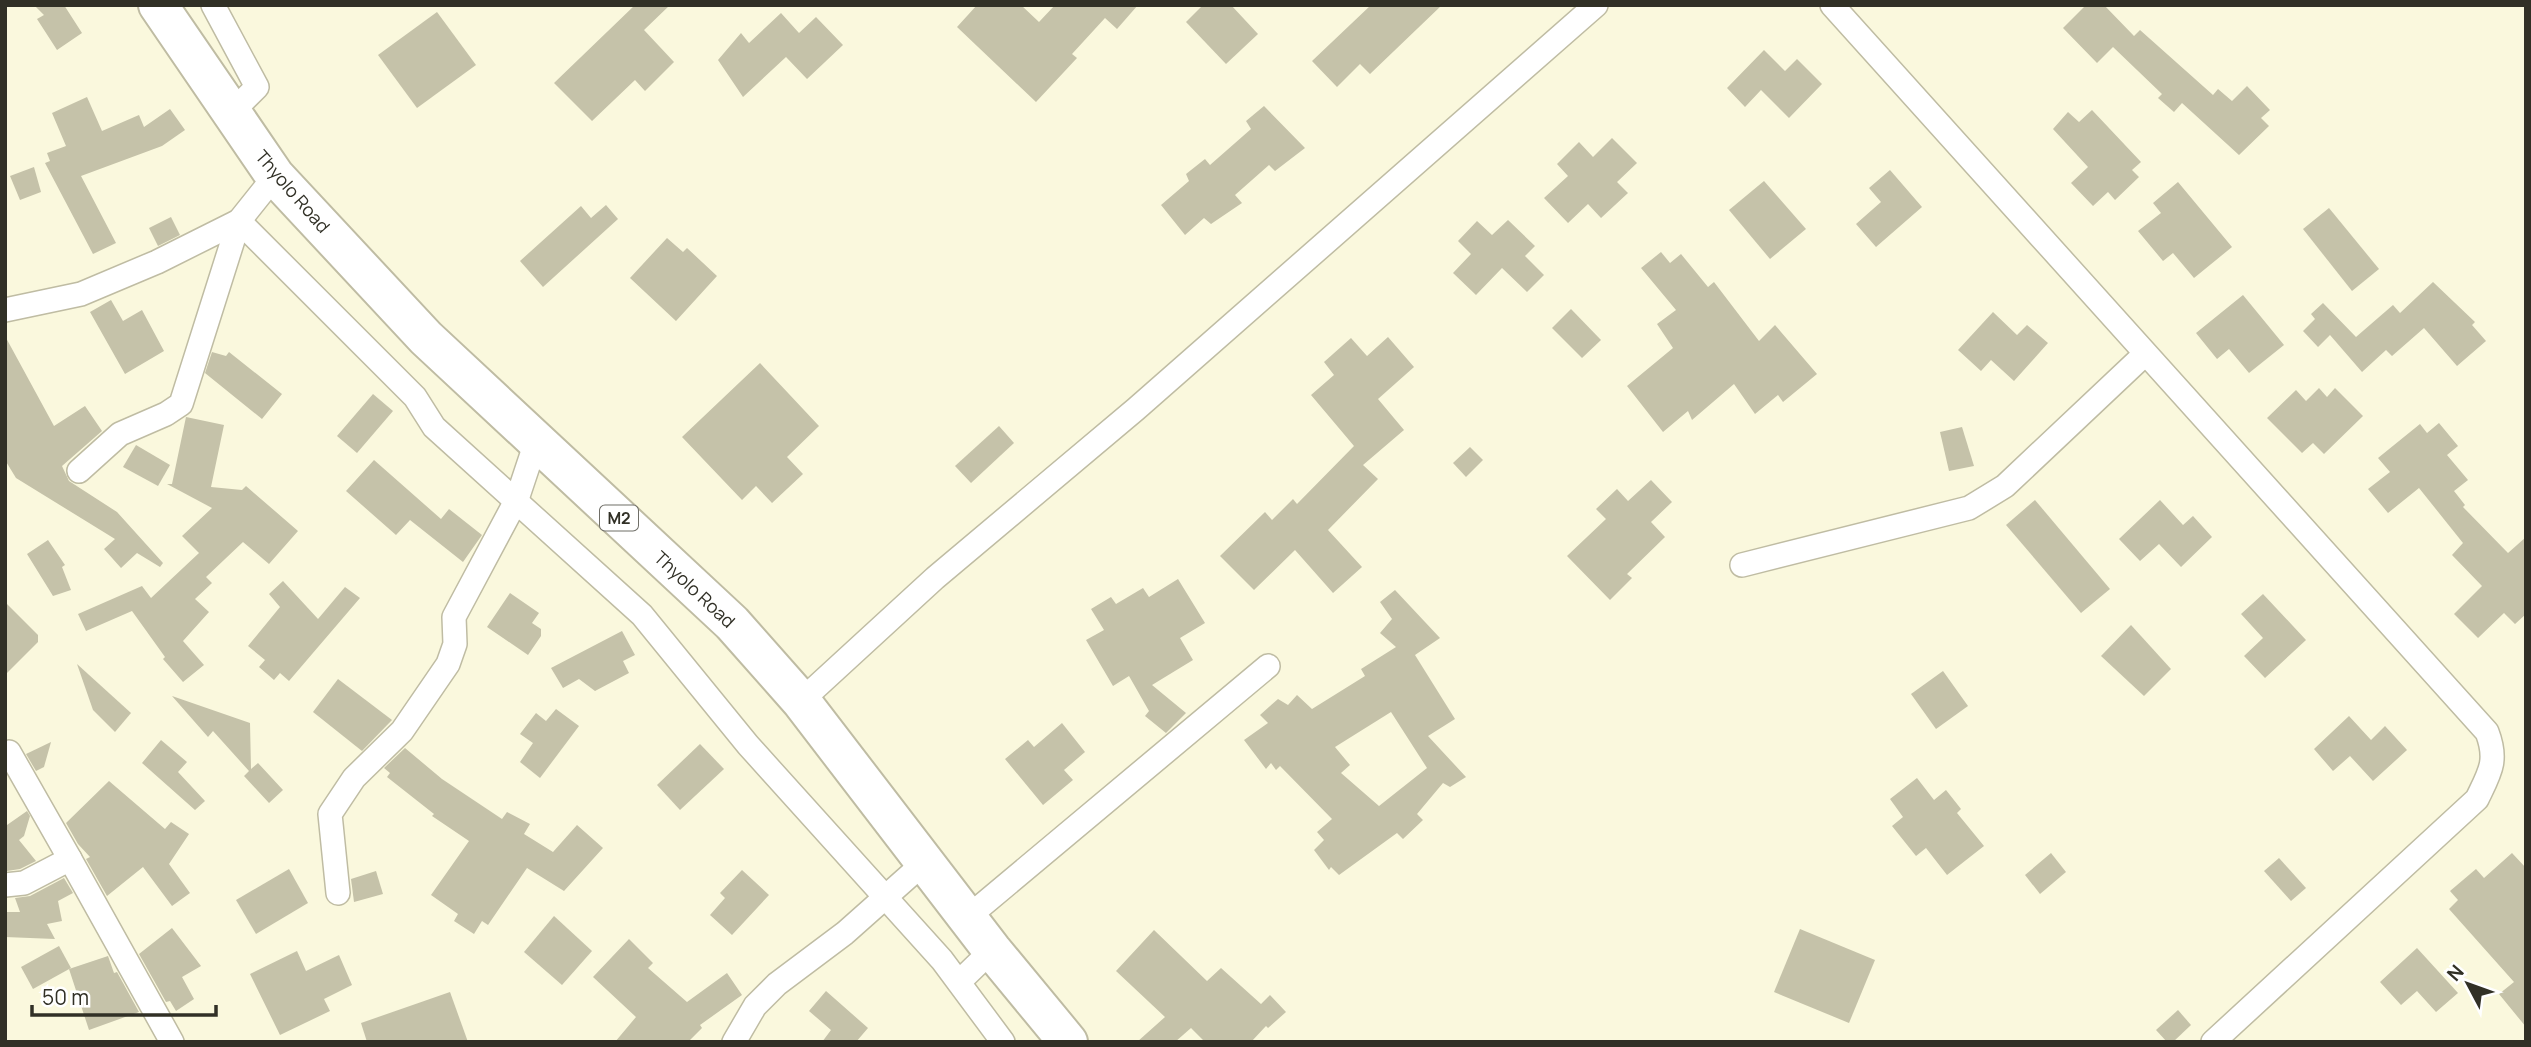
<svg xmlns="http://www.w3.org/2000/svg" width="2531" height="1047" font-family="Manrope,sans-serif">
  <rect width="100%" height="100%" fill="#faf8dd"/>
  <!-- building -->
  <g fill="#c5c2a9" fill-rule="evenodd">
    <polygon points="34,5 64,5 82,33 57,50 37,19 44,15"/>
    <polygon points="635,5 670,5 644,30 674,62 645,91 635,80 592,121 554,83"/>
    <polygon points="977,5 1021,5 1039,22 1055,5 1138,5 1117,29 1105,18 1072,54 1077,58 1036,102 957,27"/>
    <polygon points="1203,5 1231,5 1258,34 1226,64 1186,22"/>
    <polygon points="1371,5 1442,5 1370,74 1360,64 1337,87 1312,61"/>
    <polygon points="2086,5 2104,5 2134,36 2140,30 2213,95 2218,89 2232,101 2247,86 2270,110 2261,118 2269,126 2239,155 2182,103 2174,112 2158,98 2162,94 2113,47 2097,63 2063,28"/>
    <polygon points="437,12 476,65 417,108 378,55"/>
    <polygon points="781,13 799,33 816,17 843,45 807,79 786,57 743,97 718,60 741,33 749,43"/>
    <polygon points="1764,50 1785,71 1797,59 1822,84 1789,118 1761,90 1745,107 1727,88"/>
    <polygon points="87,97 102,131 139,115 144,127 170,109 185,130 162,146 81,176 116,243 93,254 45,163 50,161 47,153 66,146 52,113"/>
    <polygon points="1264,106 1305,148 1275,171 1269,165 1235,195 1242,203 1211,224 1204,218 1185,235 1161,205 1189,181 1186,174 1205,159 1210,165 1251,129 1246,121"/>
    <polygon points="2092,110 2141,162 2132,170 2139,177 2115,200 2108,192 2093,206 2071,183 2088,167 2053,129 2068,112 2079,122"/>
    <polygon points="1612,138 1637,163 1617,182 1628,193 1601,218 1588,204 1568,223 1544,198 1568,176 1557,164 1579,142 1593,157"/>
    <polygon points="34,167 41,192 20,200 10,176"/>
    <polygon points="1890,170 1922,207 1876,247 1856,224 1881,202 1869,188"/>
    <polygon points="1764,181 1806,229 1770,259 1729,210"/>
    <polygon points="2178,182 2232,247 2194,278 2173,253 2163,261 2138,231 2161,213 2153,203"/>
    <polygon points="606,205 618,219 543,287 520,261 581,206 591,218"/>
    <polygon points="2329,208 2379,269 2352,291 2303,229"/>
    <polygon points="171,217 180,235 158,246 149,228"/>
    <polygon points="1508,220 1535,246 1525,256 1544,275 1527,292 1502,268 1476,295 1453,273 1471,254 1458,241 1477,221 1492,235"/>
    <polygon points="667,238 683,252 687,248 717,276 676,321 630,278"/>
    <polygon points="1661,252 1670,263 1681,254 1708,287 1714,282 1759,341 1775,325 1817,374 1783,402 1778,395 1755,414 1734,384 1692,420 1688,411 1663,432 1627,386 1673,348 1657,324 1676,310 1641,268"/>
    <polygon points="2433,282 2475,322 2472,325 2486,341 2457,366 2424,328 2392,356 2386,350 2362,372 2330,335 2318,347 2303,331 2315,319 2311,314 2323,303 2356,337 2393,305 2400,313"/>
    <polygon points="2243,295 2284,345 2249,373 2229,349 2217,359 2196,333"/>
    <polygon points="111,300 123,321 142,310 164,351 125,374 90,312"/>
    <polygon points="1571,309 1601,340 1582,358 1552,328"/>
    <polygon points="1993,312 2017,335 2027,325 2048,343 2014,381 1991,360 1981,371 1958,350"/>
    <polygon points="5,336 54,426 85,406 102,431 62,466 69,481 117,512 163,563 160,567 137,553 121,568 104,549 115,539 16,478 5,460"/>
    <polygon points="1388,337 1414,367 1378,399 1404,430 1363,465 1378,479 1328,530 1362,567 1333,593 1295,550 1254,590 1220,556 1265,512 1272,520 1293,499 1297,504 1354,446 1311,395 1334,375 1324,362 1351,338 1367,356"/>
    <polygon points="212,352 226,356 229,352 282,394 262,419 205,373"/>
    <polygon points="760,363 819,426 787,457 803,474 772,503 756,486 742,500 682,437"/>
    <polygon points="2319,388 2327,397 2335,388 2363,416 2324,454 2313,443 2302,453 2267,418 2296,390 2306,401"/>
    <polygon points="373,394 393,411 357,453 337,436"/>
    <polygon points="186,417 224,425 211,487 242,490 246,486 298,531 269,564 243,542 206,577 212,583 195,599 209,612 183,641 204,665 183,682 163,659 165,657 132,611 86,631 78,614 142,586 151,598 199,553 182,536 212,508 167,484 172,484"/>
    <polygon points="2439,423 2458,446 2447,455 2468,480 2454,491 2465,505 2463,507 2508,553 2526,537 2526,614 2515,624 2504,613 2478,638 2454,614 2482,586 2452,555 2463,543 2419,488 2388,513 2368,489 2390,472 2378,458 2420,424 2427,433"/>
    <polygon points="999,426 1014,443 971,483 955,466"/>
    <polygon points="1962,427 1974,466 1949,471 1940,432"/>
    <polygon points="136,445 170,465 158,486 123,467"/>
    <polygon points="1470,447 1483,460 1466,477 1453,463"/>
    <polygon points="374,460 441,519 449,509 482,535 463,562 410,520 396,535 346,491"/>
    <polygon points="1651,480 1672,502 1651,522 1665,537 1627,574 1632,578 1610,600 1567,556 1606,519 1596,509 1617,489 1628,501"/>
    <polygon points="2035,500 2110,589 2081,613 2006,525"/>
    <polygon points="2160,500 2183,525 2193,516 2212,537 2181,567 2159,544 2140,561 2119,539"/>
    <polygon points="48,540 65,565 62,567 71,590 53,596 27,554"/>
    <polygon points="1178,579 1205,623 1180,638 1193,660 1152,685 1186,713 1166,733 1145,716 1149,711 1129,676 1113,686 1086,640 1104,630 1091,609 1111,597 1116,604 1143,588 1149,597"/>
    <polygon points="283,581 318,619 345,587 360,598 289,681 280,673 274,680 259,667 265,660 248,646 280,607 269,594"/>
    <path d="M1395,590l45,48 -25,17 40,64 -27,17 38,41 -16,10 -7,-4 -26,31 6,6 -20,19 -6,-6 -58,42 -8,-8 -2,3 -15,-20 10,-10 -7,-8 15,-13 -52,-53 -4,4 -5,-7 -5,6 -22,-29 24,-17 -8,-8 18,-16 10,6 9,-10 15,14 53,-33 -4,-7 35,-22 -16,-14 12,-14 -12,-17zM1391,712l36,56 -48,38 -38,-33 9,-8 -15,-18z"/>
    <polygon points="510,593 539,613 532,623 541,629 541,636 528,655 487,627"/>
    <polygon points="2263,594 2306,640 2265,678 2244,656 2263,638 2241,614"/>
    <polygon points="5,602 38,635 38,642 5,675"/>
    <polygon points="2131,625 2171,669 2144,696 2101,656"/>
    <polygon points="622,631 635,655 623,661 629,673 595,691 579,679 563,688 551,668"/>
    <polygon points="77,664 131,713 115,732 93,710"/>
    <polygon points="1943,671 1968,706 1936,729 1911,694"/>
    <polygon points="338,679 392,720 362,751 313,712"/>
    <polygon points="172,696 250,723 251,769 258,763 283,790 269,803 244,776 249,771 213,731 208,737"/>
    <polygon points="556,709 579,726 540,778 520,762 533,743 520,734 536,713 546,721"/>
    <polygon points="2349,716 2371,740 2385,726 2407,750 2373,781 2350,756 2333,771 2314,749"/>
    <polygon points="1062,723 1085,752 1064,770 1073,780 1043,805 1005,759 1028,740 1034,747"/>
    <polygon points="161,740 187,762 178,772 205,801 195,810 142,763"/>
    <polygon points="51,742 44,767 36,771 26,754"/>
    <polygon points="700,744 724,769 680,810 657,785"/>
    <polygon points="405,748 442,779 502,819 507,812 530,824 524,834 553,852 577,825 603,848 564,891 527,868 488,925 482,921 474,934 454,921 458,914 431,895 469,841 432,816 434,814 387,777 390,773 384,768"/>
    <polygon points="1917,778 1934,800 1946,790 1961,809 1957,813 1984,846 1947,875 1926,848 1916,856 1892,826 1903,817 1890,799"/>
    <polygon points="109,781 165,829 171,822 189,834 169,864 190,893 172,906 143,867 107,896 86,859 90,857 78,844 66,823"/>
    <polygon points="27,811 30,816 24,836 19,840 36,861 20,869 7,871 5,822 7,825"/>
    <polygon points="2051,853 2066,872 2040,894 2025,875"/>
    <polygon points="2512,853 2526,868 2526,1027 2499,994 2514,982 2449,909 2458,900 2450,891 2476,869 2484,878"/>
    <polygon points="2279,858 2306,888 2291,901 2264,871"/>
    <polygon points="289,869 308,903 256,934 236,900"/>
    <polygon points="742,870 769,895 732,935 710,915 725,898 720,893"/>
    <polygon points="376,871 383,894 354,902 351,879"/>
    <polygon points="64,878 73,893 58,901 62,921 47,924 55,939 5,937 5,912 20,912 15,898 30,896"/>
    <polygon points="554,916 592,951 562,985 524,952"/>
    <polygon points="172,928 201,966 182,977 194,999 176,1011 170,1001 166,1002 139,954"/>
    <polygon points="1800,929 1875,960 1849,1023 1774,992"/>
    <polygon points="1154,930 1207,981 1221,968 1261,1004 1270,995 1286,1012 1268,1028 1266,1026 1251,1042 1205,1042 1191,1028 1175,1042 1137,1042 1165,1017 1116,971"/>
    <polygon points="629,939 653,963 648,968 687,1002 727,973 742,995 700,1025 702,1028 688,1042 615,1042 636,1017 593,977"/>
    <polygon points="59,946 71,968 33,989 21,967"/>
    <polygon points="2417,948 2458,993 2436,1012 2417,991 2401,1005 2380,982"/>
    <polygon points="297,951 306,971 339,955 352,985 324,999 330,1011 280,1035 250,974"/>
    <polygon points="108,956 114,973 117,972 139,1012 89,1030 69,969"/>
    <polygon points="826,991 868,1028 856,1042 822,1042 831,1030 809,1011"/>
    <polygon points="450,992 468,1042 367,1042 361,1023"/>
    <polygon points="2178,1010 2191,1025 2173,1042 2167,1042 2156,1030"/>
  </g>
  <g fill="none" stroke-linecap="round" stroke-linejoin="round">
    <!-- street casing -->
    <g stroke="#bfbca3" stroke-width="26">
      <g id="street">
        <polyline points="213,5 257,87 231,113"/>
        <path d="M1832,5l655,727c11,29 3,40 -10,67l-264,243"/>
        <polyline points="239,221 415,397 434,427 642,615 748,745 942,960 1003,1042"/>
        <polyline points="5,310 81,294 157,262 239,221"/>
        <polyline points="79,471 120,434 166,414 181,404 239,221 275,176"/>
        <polyline points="1742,565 1969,508 2005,486 2145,354"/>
        <polyline points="801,701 935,578 1136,409 1596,5"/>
        <polyline points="70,859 172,1042"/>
        <polyline points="5,885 24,883 70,859 9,752"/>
        <polyline points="338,893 330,814 354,778 402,731 448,664 455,644 454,617 517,499 536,442"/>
        <polyline points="968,917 1268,666"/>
        <polyline points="959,982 992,950"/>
        <polyline points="734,1042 755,1006 777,984 845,933 926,861"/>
      </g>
    </g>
    <!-- highway casing -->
    <g stroke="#bfbca3" stroke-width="42">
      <polyline id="highway" points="158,5 275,176 426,338 732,623 801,701 992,950 1068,1042"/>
    </g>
    <!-- street -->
    <use href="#street" stroke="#fff" stroke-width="23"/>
    <!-- highway -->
    <use href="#highway" stroke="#fff" stroke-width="38"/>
  </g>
  <g text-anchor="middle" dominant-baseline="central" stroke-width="5" stroke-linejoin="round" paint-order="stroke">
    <!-- shield labels -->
    <rect fill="#fff" stroke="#6f6e67" stroke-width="2" x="600" y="505.5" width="38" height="25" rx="5"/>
    <g font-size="16" font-weight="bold" fill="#313026">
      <text x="619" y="518">M2</text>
    </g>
    <!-- street labels -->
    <g font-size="18" fill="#313026" stroke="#fff">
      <text transform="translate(293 191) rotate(49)">Thyolo Road</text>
      <text transform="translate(695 589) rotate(43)">Thyolo Road</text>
    </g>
  </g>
  <!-- border -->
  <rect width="2531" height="1047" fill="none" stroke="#313026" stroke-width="14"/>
  <!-- north arrow -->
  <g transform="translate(2468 984) rotate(311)" stroke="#ffffff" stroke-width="5" paint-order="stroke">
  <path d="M0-5L12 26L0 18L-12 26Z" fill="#313026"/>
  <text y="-10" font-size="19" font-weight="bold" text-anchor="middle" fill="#313026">N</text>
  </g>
  <!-- scale -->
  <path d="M32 1005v10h184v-10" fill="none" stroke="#313026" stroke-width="3.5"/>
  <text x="42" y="1005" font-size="21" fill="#313026" stroke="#ffffff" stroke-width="5" paint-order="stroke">50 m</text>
</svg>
